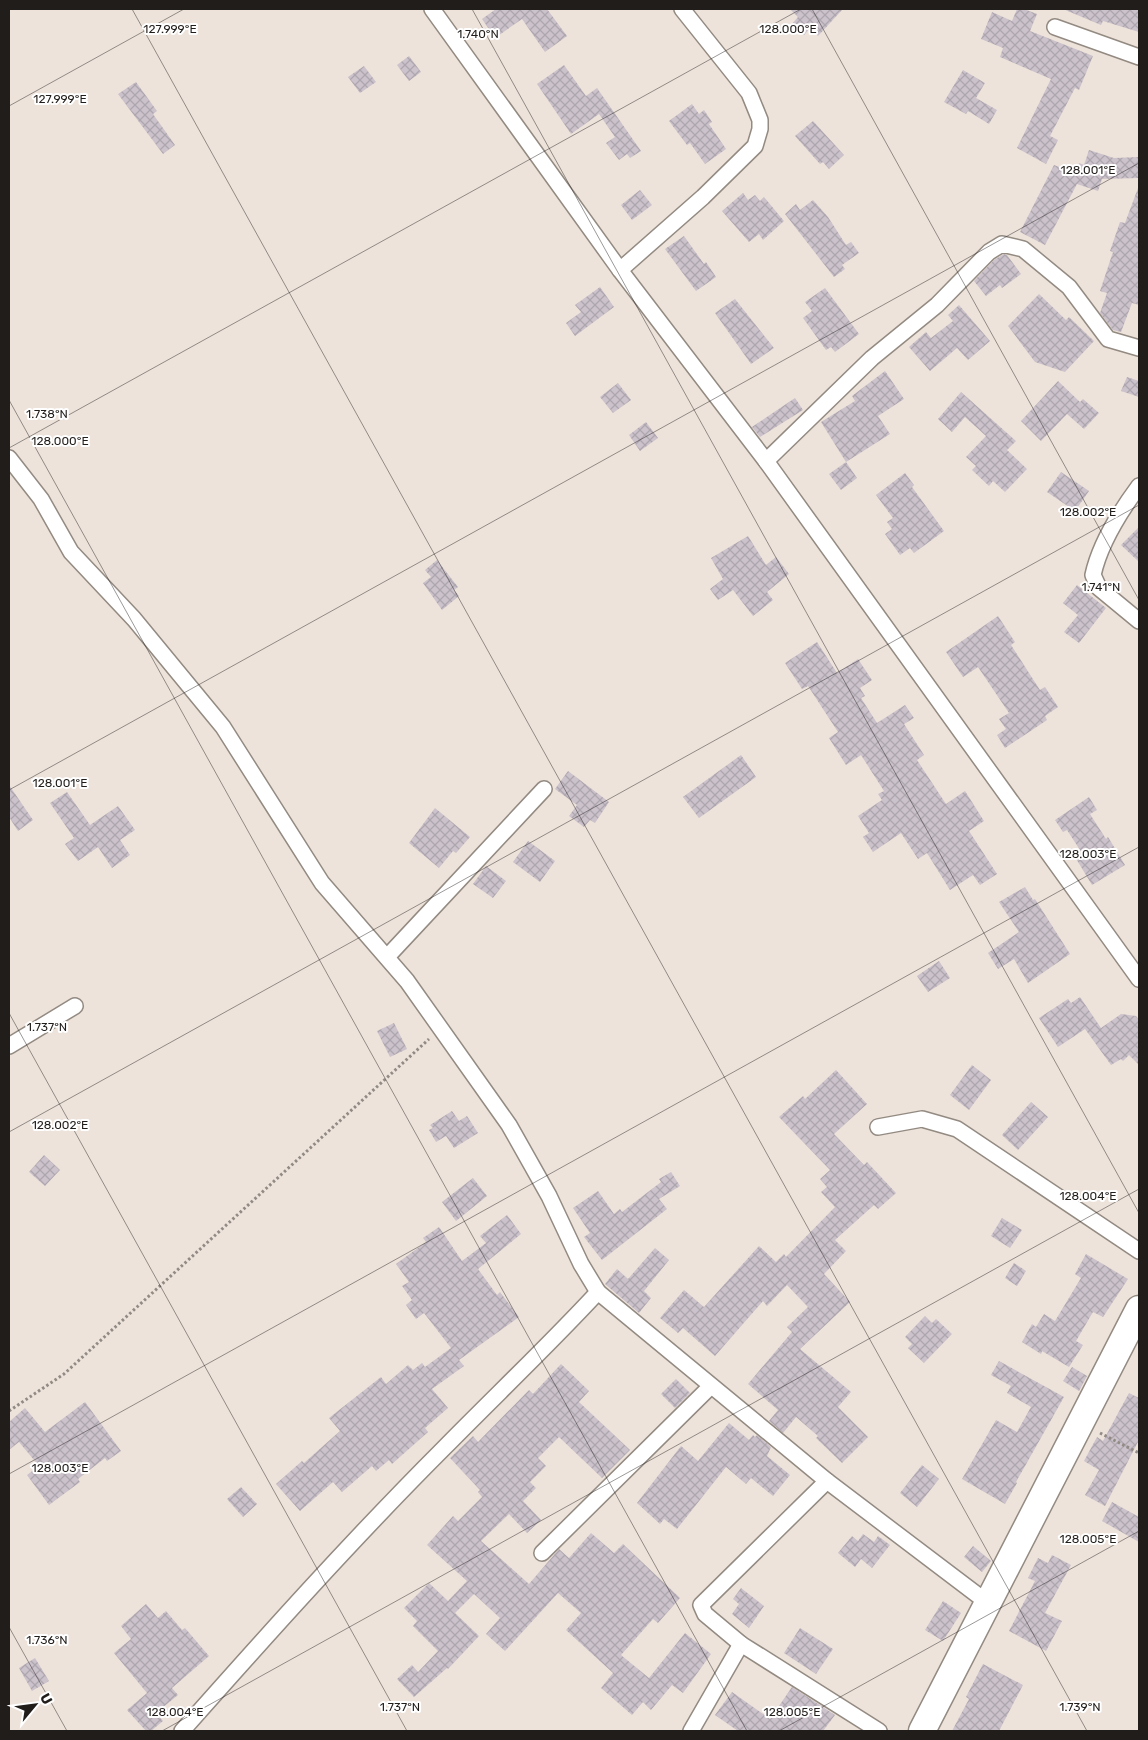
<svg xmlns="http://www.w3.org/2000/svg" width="1148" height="1740" font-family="Rubik,sans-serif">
  <defs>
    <pattern id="building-cross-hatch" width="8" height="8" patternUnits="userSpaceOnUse" patternTransform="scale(1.25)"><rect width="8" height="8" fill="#cbc2cb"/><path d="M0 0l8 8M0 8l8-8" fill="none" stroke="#aea6ae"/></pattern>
  </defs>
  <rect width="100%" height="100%" fill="#ede3db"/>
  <!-- building -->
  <g fill="url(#building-cross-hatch)">
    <polygon points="496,9 547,9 567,36 545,52 522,19 495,38 482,19"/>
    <polygon points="790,9 843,9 818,36 810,28 804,35 792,24 798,17"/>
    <polygon points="1017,9 1024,9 1037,14 1030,31 1093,56 1079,90 1075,88 1050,136 1058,140 1046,164 1017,148 1051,79 1000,57 1003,48 981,39 992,12 1012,21"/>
    <polygon points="1063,9 1139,9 1139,32 1103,21 1101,25"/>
    <polygon points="409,56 421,72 409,81 397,65"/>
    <polygon points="564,65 586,96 597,88 641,151 630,158 627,154 619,160 606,143 615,137 599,114 571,134 537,84"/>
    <polygon points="364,66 376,82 360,93 348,77"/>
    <polygon points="963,70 985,83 976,98 997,110 989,124 968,111 966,114 944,102"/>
    <polygon points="136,82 157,111 153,114 175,145 163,154 118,94"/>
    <polygon points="692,104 699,114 704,110 712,122 709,124 726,149 705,164 690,143 687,145 669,121"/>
    <polygon points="813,121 844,155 829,169 823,162 820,164 795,136"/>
    <polygon points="1089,150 1114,158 1139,157 1139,178 1102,179 1098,191 1077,184 1045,245 1020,232 1054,165 1075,173 1079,163 1084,165"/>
    <polygon points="1138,188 1139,305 1132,303 1121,332 1113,330 1100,313 1107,293 1100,291 1113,252 1110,251 1120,222 1125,223"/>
    <polygon points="640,190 652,205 632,220 621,205"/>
    <polygon points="743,193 748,200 755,195 760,201 764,197 784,221 763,240 759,234 749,242 722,211"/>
    <polygon points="813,200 828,217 846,245 851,242 859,253 842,265 845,269 834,277 785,214 796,204 800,210"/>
    <polygon points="684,236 704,264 706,262 716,277 696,291 665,249"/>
    <polygon points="1004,254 1007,255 1021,274 1002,288 1000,285 986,296 974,281 994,260"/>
    <polygon points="600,287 614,307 575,336 566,323 581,312 575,305"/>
    <polygon points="825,288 859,334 835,352 831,347 826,350 803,318 812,311 805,302"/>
    <polygon points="1039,294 1066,320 1069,317 1094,341 1065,372 1035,362 1008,326"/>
    <polygon points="735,299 774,348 751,364 715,313"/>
    <polygon points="959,305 990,341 968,360 957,348 930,371 909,347 926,332 931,338 953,321 948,315"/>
    <polygon points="885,371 904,399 878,416 890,434 846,462 821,422 855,401 852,396"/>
    <polygon points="1127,377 1139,381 1139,397 1121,391"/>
    <polygon points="1058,381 1080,402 1083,399 1099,413 1084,429 1067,414 1041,441 1021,421"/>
    <polygon points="618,383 631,400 613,413 600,397"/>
    <polygon points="961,392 1016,441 1007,450 1027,469 1005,492 993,481 989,486 972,470 976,466 966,457 986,436 965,417 952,432 938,419"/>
    <polygon points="795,398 803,410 760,437 752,427"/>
    <polygon points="646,422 658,438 640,451 629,435"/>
    <polygon points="846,462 857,478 841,490 829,474"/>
    <polygon points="1061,472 1089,491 1075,511 1047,492"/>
    <polygon points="905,473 914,485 912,487 944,531 914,553 910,548 900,555 885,534 892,529 887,522 893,518 876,495"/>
    <polygon points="1139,527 1139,562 1121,545"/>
    <polygon points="748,536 766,565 776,557 789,574 767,592 773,600 753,616 733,590 718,600 710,589 723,579 711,558"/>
    <polygon points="437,560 458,587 454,590 459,596 442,610 423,583 431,577 425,570"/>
    <polygon points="1077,585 1106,608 1079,643 1064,632 1078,615 1063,603"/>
    <polygon points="998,616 1015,642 1011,645 1040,690 1045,687 1058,707 1045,716 1047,720 1005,748 997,735 1006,729 999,719 1009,713 978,667 963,677 946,652"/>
    <polygon points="817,642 837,673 858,659 872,680 860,688 865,696 861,698 877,723 905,705 914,718 904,724 924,755 917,760 946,804 965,791 984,821 969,831 997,874 980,885 973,875 950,890 927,853 918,859 901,833 873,852 863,837 869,833 858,816 882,800 878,794 884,791 861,755 846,765 829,738 838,732 808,686 802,689 785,663"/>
    <polygon points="741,755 756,777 699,818 683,797"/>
    <polygon points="568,771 609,802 595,823 590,820 584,827 569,816 577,805 555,789"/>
    <polygon points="9,785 33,820 18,831 9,817"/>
    <polygon points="67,792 90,825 118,806 135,830 120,840 130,855 112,868 98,847 78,861 65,844 74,838 50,803"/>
    <polygon points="1089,797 1097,810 1090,814 1106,839 1108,837 1125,865 1092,885 1075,857 1082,853 1067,830 1063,832 1055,820"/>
    <polygon points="435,808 470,837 456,853 453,851 439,868 409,843"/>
    <polygon points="528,841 555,861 540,882 513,862"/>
    <polygon points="486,866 506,881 493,898 473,884"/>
    <polygon points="1025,887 1033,900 1035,899 1070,954 1028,983 1014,959 998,969 988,953 1019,932 999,902"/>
    <polygon points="939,961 950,978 928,992 917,976"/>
    <polygon points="1080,997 1101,1028 1121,1014 1136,1016 1139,1020 1139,1065 1129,1055 1123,1061 1121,1059 1111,1065 1085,1029 1058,1047 1039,1018 1068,999 1071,1003"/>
    <polygon points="394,1023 407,1049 390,1057 377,1031"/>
    <polygon points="972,1065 991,1080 969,1110 950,1095"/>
    <polygon points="836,1070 867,1104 834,1134 864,1165 867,1162 896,1193 878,1209 874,1205 835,1240 846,1251 824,1274 850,1302 800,1349 851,1392 838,1407 868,1437 842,1463 816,1438 818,1436 796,1417 783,1433 769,1421 778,1410 748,1384 792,1332 787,1327 808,1307 787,1285 767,1306 763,1301 715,1356 683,1328 678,1333 660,1318 684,1290 704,1307 759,1246 776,1262 784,1254 786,1257 835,1207 821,1192 827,1187 820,1179 830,1170 779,1117 803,1096 805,1099"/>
    <polygon points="1031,1102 1048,1117 1018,1150 1002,1135"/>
    <polygon points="452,1111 459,1121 467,1116 478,1133 454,1148 446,1136 436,1142 429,1130 433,1128 430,1125"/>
    <polygon points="44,1155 60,1170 45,1186 29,1172"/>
    <polygon points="671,1172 680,1186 659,1199 667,1209 602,1260 584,1237 590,1233 573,1208 598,1191 614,1214 620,1209 622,1212 661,1182 659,1179"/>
    <polygon points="473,1178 487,1196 456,1221 442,1202"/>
    <polygon points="507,1215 521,1234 478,1269 497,1295 500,1292 519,1317 459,1360 464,1366 432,1389 448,1408 425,1428 428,1432 392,1464 389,1460 376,1471 372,1466 342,1492 333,1482 300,1511 276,1484 302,1461 304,1463 340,1431 329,1418 381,1377 386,1384 408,1365 413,1370 422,1363 425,1367 451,1348 424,1313 416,1319 406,1305 412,1300 402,1286 409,1282 396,1264 426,1242 423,1238 439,1227 462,1261 486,1243 480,1236"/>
    <polygon points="1002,1218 1022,1230 1010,1248 991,1236"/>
    <polygon points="655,1248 669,1260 644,1291 651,1298 639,1313 605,1284 617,1269 628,1279"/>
    <polygon points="1086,1254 1128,1279 1103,1317 1093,1312 1076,1341 1083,1345 1069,1367 1042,1351 1041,1354 1022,1342 1032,1324 1036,1327 1044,1314 1055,1321 1081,1278 1075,1274"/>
    <polygon points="1014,1263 1026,1271 1017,1286 1005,1278"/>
    <polygon points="925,1316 932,1323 936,1319 952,1334 924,1363 908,1348 912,1344 905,1337"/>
    <polygon points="999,1361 1064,1397 1016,1482 1017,1483 1005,1504 962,1479 996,1420 1017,1432 1031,1407 1007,1393 1011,1386 991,1375"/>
    <polygon points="561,1364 589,1391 579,1402 630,1450 602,1478 559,1437 538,1458 546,1466 530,1482 536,1488 523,1501 541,1520 527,1533 509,1514 481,1541 529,1584 559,1549 569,1558 591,1533 614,1553 623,1544 680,1598 658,1623 653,1619 621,1655 649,1678 685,1633 711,1654 683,1693 672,1685 651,1710 643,1702 632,1715 601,1688 613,1673 566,1630 581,1613 558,1593 505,1651 486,1634 500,1618 474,1594 455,1613 479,1636 448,1669 447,1668 414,1697 397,1679 412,1665 418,1672 438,1651 413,1626 417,1621 404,1608 429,1583 448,1601 467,1581 427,1545 453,1516 458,1521 482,1497 478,1492 480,1490 450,1458 473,1436 478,1442 529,1390 533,1394"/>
    <polygon points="1072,1367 1087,1376 1079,1391 1063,1381"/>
    <polygon points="676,1379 690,1393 675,1408 661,1394"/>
    <polygon points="1129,1393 1139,1398 1139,1440 1105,1506 1085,1495 1099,1470 1084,1461 1097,1437 1103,1441"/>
    <polygon points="85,1402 121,1451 107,1461 105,1458 78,1479 80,1482 49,1505 27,1475 39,1466 19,1442 9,1450 9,1422 25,1408 45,1432"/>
    <polygon points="729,1423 749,1440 753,1435 755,1437 757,1435 771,1447 767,1456 790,1475 773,1496 751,1478 746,1484 726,1467 677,1529 664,1519 660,1524 637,1503 681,1446 698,1461"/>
    <polygon points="922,1465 939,1479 917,1507 900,1493"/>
    <polygon points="241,1487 257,1504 243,1517 227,1499"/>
    <polygon points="1112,1502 1139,1517 1139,1542 1102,1521"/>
    <polygon points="863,1534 874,1542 878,1536 890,1545 872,1568 861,1559 855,1567 838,1553 852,1536 858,1541"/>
    <polygon points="973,1546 991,1561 982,1572 964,1557"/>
    <polygon points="1052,1555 1071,1565 1045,1613 1062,1621 1046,1651 1009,1631 1035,1581 1028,1578 1038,1558 1048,1563"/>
    <polygon points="741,1588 764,1606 749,1628 732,1614 739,1604 733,1599"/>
    <polygon points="943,1601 961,1613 943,1641 925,1630"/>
    <polygon points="146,1604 158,1618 166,1611 182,1630 185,1628 209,1656 172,1688 178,1695 156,1713 163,1721 151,1731 146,1731 127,1710 147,1693 114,1653 131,1639 121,1626"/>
    <polygon points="800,1628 833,1649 816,1674 784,1653"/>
    <polygon points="35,1658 49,1681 32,1691 19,1668"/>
    <polygon points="983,1664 1023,1685 999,1731 952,1731 969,1699 966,1697"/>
    <polygon points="792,1687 835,1715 823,1731 738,1731 715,1715 732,1692 770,1719"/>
  </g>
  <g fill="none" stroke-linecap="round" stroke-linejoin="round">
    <!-- minor casing -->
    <g stroke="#938a82" stroke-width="18">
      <g id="minor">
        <polyline points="432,9 620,270 766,461 1139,979"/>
        <polyline points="1055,27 1139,57"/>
        <polyline points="620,270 703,197 755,146 760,129 760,120 749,93 682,9"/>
        <polyline points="9,458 41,499 71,552 134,619 223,727 322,883 407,981 509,1125 549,1196 581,1264 598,1292"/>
        <polyline points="766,461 872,358 937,305 989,252 1002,244 1023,249 1069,287 1108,339 1139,348"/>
        <path d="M1139,486c-20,27 -39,57 -46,89l6,13 40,33"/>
        <polyline points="387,957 544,789"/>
        <polyline points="9,1046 75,1006"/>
        <polyline points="878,1127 922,1119 957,1129 1139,1251"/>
        <polyline points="542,1553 711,1386"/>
        <polyline points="741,1644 705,1614 701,1605 827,1481"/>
        <path d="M182,1731c85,-96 171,-192 262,-283 51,-52 104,-102 154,-156l229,189 161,122"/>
        <polyline points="691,1731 741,1644 879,1731"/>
      </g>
    </g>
    <!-- trunk casing -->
    <g stroke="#938a82" stroke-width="29">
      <polyline id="trunk" points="922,1731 1139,1309"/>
    </g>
    <!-- path -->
    <g stroke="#928b85" stroke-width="3" stroke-dasharray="2.5 2.5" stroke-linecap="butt">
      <polyline points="9,1411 64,1374 429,1039"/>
      <polyline points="1100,1433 1139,1453"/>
    </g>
    <!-- minor -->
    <use href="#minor" stroke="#fff" stroke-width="15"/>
    <!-- trunk -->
    <use href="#trunk" stroke="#fff" stroke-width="26"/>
  </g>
  <!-- ticks -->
  <path fill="none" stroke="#211d1a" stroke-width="1" stroke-opacity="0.45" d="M132,9l955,1722M472,9l667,1204M812,9l327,591M9,106l175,-97M9,400l738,1331M9,448l792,-439M9,790l1130,-627M9,1013l398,718M9,1132l1130,-627M9,1474l1130,-627M9,1627l58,104M162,1731l977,-542M779,1731l360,-200"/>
  <g font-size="12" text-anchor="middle" fill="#211d1a" stroke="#fff" stroke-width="4" stroke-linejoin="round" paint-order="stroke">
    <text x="170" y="33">127.999°E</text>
    <text x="788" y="33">128.000°E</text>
    <text x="478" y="38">1.740°N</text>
    <text x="60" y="103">127.999°E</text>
    <text x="1088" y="174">128.001°E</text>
    <text x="47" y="418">1.738°N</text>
    <text x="60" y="445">128.000°E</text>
    <text x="1088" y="516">128.002°E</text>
    <text x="1101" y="591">1.741°N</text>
    <text x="60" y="787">128.001°E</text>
    <text x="1088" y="858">128.003°E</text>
    <text x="47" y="1031">1.737°N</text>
    <text x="60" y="1129">128.002°E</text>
    <text x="1088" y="1200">128.004°E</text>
    <text x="60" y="1472">128.003°E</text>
    <text x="1088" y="1543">128.005°E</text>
    <text x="47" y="1644">1.736°N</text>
    <text x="400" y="1711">1.737°N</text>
    <text x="1080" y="1711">1.739°N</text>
    <text x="175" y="1716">128.004°E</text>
    <text x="792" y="1716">128.005°E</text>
  </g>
  <!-- border -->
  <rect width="1148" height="1740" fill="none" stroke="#211d1a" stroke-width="20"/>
  <!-- north arrow -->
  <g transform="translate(35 1705) rotate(61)" stroke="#ffffff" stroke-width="4" paint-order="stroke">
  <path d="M0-4L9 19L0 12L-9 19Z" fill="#211d1a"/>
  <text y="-8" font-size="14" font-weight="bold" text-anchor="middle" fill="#211d1a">U</text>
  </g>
</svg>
